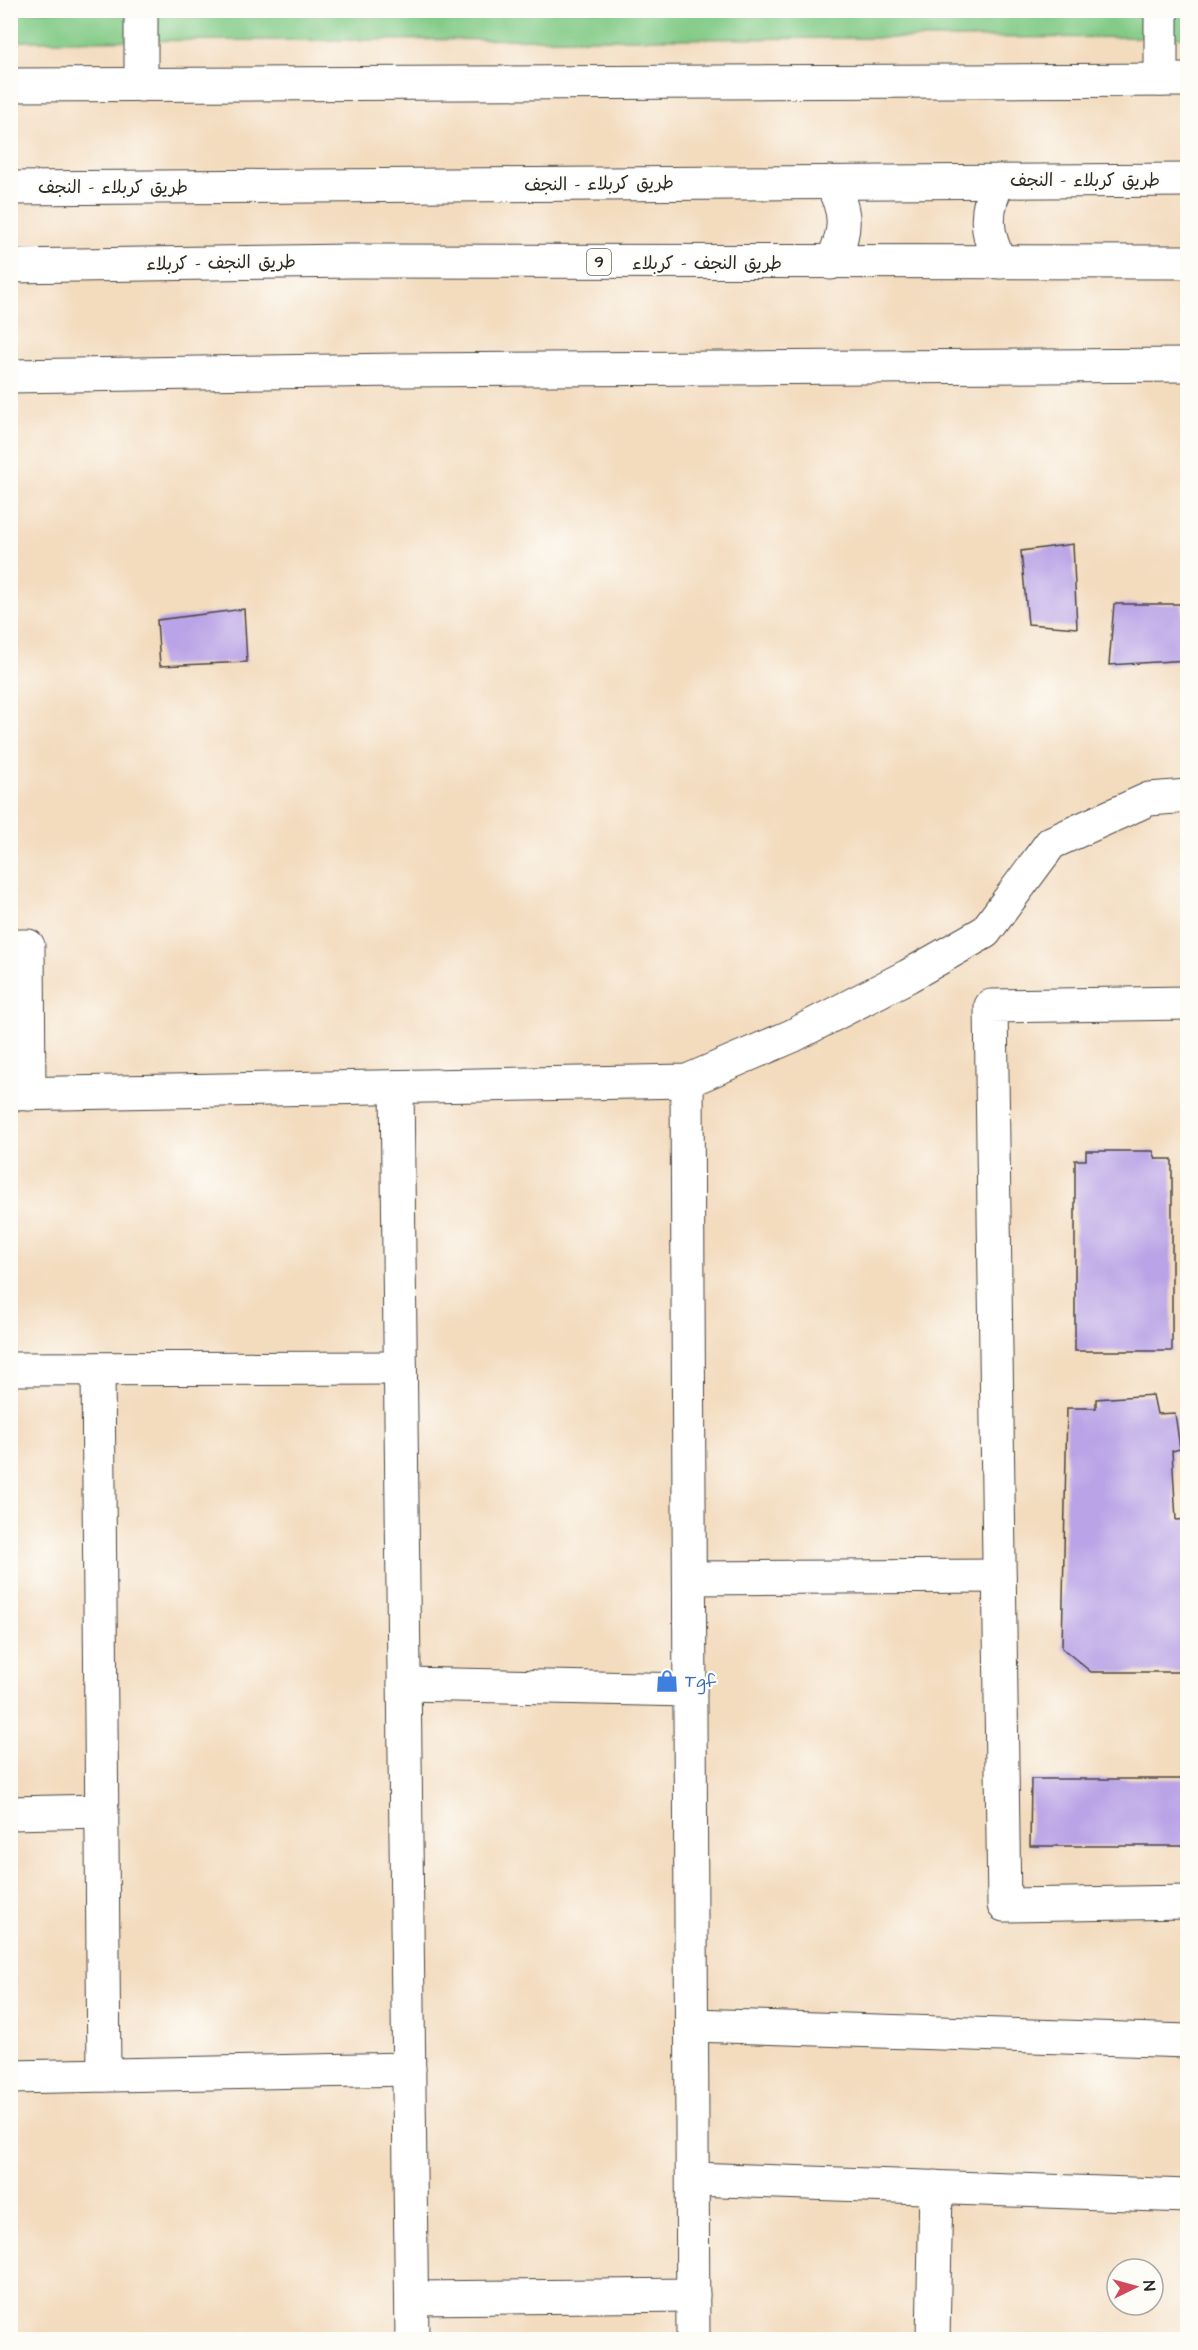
<svg xmlns="http://www.w3.org/2000/svg" width="1198" height="2350" font-family="'Architects Daughter','Playpen Sans Arabic',sans-serif">
  <rect width="100%" height="100%" fill="#fdfcf7"/>
  <filter id="ink" filterUnits="userSpaceOnUse"><feTurbulence type="fractalNoise" baseFrequency=".0167" numOctaves="2"/><feDisplacementMap in="SourceGraphic" scale="12" xChannelSelector="R" yChannelSelector="G"/><feConvolveMatrix kernelMatrix="1 2 1 2 8 2 1 2 1" color-interpolation-filters="sRGB"/></filter>
  <filter id="wash" filterUnits="userSpaceOnUse"><feTurbulence type="fractalNoise" baseFrequency=".008" numOctaves="4" result="noise"/><feDisplacementMap in="SourceGraphic" scale="24" xChannelSelector="R" yChannelSelector="G"/><feGaussianBlur stdDeviation="1.35" result="paint"/><feColorMatrix in="noise" values="0 0 0 0 0 0 0 0 0 0 0 0 0 0 0 0 0 1.4 0 .05"/><feComposite in="paint" operator="in"/></filter>
  <g filter="url(#wash)">
    <rect width="100%" height="100%" fill="#f3dbbe"/>
    <!-- green -->
    <polygon fill="#83cb87" stroke="#577b59" stroke-width="1.5" points="1187,10 1188,37 11,41 10,11"/>
    <g id="blocks">
      <!-- building -->
      <g fill="#baa3e6">
        <polygon points="1073,544 1077,628 1028,624 1021,551"/>
        <polygon points="1114,604 1182,604 1184,632 1188,632 1188,660 1109,665"/>
        <polygon points="244,609 247,662 160,666 157,620"/>
        <polygon points="1086,1151 1153,1151 1156,1159 1172,1159 1172,1351 1075,1351 1075,1160 1086,1160"/>
        <polygon points="1153,1395 1157,1414 1175,1413 1180,1449 1172,1451 1176,1520 1188,1519 1188,1672 1091,1672 1062,1648 1067,1408 1096,1408 1096,1399"/>
        <polygon points="1031,1779 1188,1779 1188,1846 1030,1846"/>
      </g>
    </g>
  </g>
  <g filter="url(#ink)">
    <use href="#blocks" fill-opacity="0" stroke="#494541" stroke-width="1.5"/>
    <g fill="none" stroke-linecap="round" stroke-linejoin="round">
      <!-- street casing -->
      <g stroke="#494541" stroke-width="35">
        <g id="street">
          <polyline points="141,10 141,85"/>
          <polyline points="1161,80 1161,10"/>
          <polyline points="10,946 28,946 29,1094"/>
          <polyline points="1188,1003 991,1006 1004,1905 1188,1902"/>
          <polyline points="687,1081 693,2340"/>
          <polyline points="397,1087 412,2340"/>
          <polyline points="10,1094 687,1081 792,1036 908,976 985,932 1051,843 1149,799 1188,796"/>
          <polyline points="10,1369 400,1368"/>
          <polyline points="98,1369 104,2075"/>
          <polyline points="690,1578 999,1576"/>
          <polyline points="404,1684 690,1690"/>
          <polyline points="10,1813 102,1811"/>
          <polyline points="692,2025 1188,2041"/>
          <polyline points="10,2077 409,2069"/>
          <polyline points="693,2179 1188,2196"/>
          <polyline points="412,2298 693,2295"/>
          <polyline points="933,2340 936,2187"/>
        </g>
      </g>
      <!-- secondary casing -->
      <g stroke="#494541" stroke-width="35">
        <g id="secondary">
          <polyline points="10,85 1188,80"/>
          <polyline points="10,376 400,370 1188,365"/>
        </g>
      </g>
      <!-- highway casing -->
      <g stroke="#494541" stroke-width="35">
        <g id="highway">
          <path d="M999,181c-15,28 -14,52 1,81"/>
          <path d="M830,182c18,30 17,50 1,81"/>
          <polyline points="10,188 1188,180"/>
          <polyline points="10,266 350,261 1188,262"/>
        </g>
      </g>
      <!-- street -->
      <use href="#street" stroke="#fff" stroke-width="33"/>
      <!-- secondary -->
      <use href="#secondary" stroke="#fff" stroke-width="33"/>
      <!-- highway -->
      <use href="#highway" stroke="#fff" stroke-width="33"/>
    </g>
  </g>
  <!-- icons -->
  <defs>
    <g id="shop-bare" transform="scale(1.8)"><path d="M-5-2.5h2.3a2.7 3.5 0 0 1 5.4 0H5L5.5 6h-11ZM-1.5-2.5h3a1.5 2.3 0 0 0-3 0Z" fill="#3f7fe0" stroke="#fdfcf7" stroke-width="2.5" paint-order="stroke"/></g>
  </defs>
  <g fill-rule="evenodd">
    <use href="#shop-bare" x="667" y="1681"/>
  </g>
  <g text-anchor="middle" dominant-baseline="central" stroke-width="4.5" stroke-linejoin="round" paint-order="stroke">
    <!-- shield labels -->
    <rect fill="#fdfcf7" stroke="#6a6a68" stroke-width="1.5" x="587" y="249" width="24" height="26" rx="4.5"/>
    <g font-size="16" font-weight="bold" fill="#2b2b2b">
      <text x="599" y="262">9</text>
    </g>
    <!-- street labels -->
    <g font-size="18" fill="#2b2b2b" stroke="#fdfcf7">
      <text x="1085" y="180">طريق کربلاء - النجف</text>
      <text transform="translate(599 184) rotate(-1)">طريق کربلاء - النجف</text>
      <text x="113" y="187">طريق کربلاء - النجف</text>
      <text transform="translate(221 263) rotate(-1)">طريق النجف - کربلاء</text>
      <text x="707" y="263">طريق النجف - کربلاء</text>
    </g>
    <!-- shop labels -->
    <g font-size="18" fill="#366cbe" stroke="#fdfcf7" text-anchor="start">
      <text x="685" y="1681">Tgf</text>
    </g>
  </g>
  <!-- margin -->
  <rect width="1198" height="2350" fill="none" stroke="#fdfcf7" stroke-width="36"/>
  <!-- north arrow -->
  <g transform="translate(1135 2287) rotate(85)"><circle r="28" fill="#fdfcf7" stroke="#a9a8a5" stroke-width="1.5"/>
  <path d="M0-4.5L10 22L0 15L-10 22Z" fill="#d1495b"/>
  <text y="-9" font-size="16" font-weight="bold" text-anchor="middle" fill="#2b2b2b">N</text>
  </g>
</svg>
